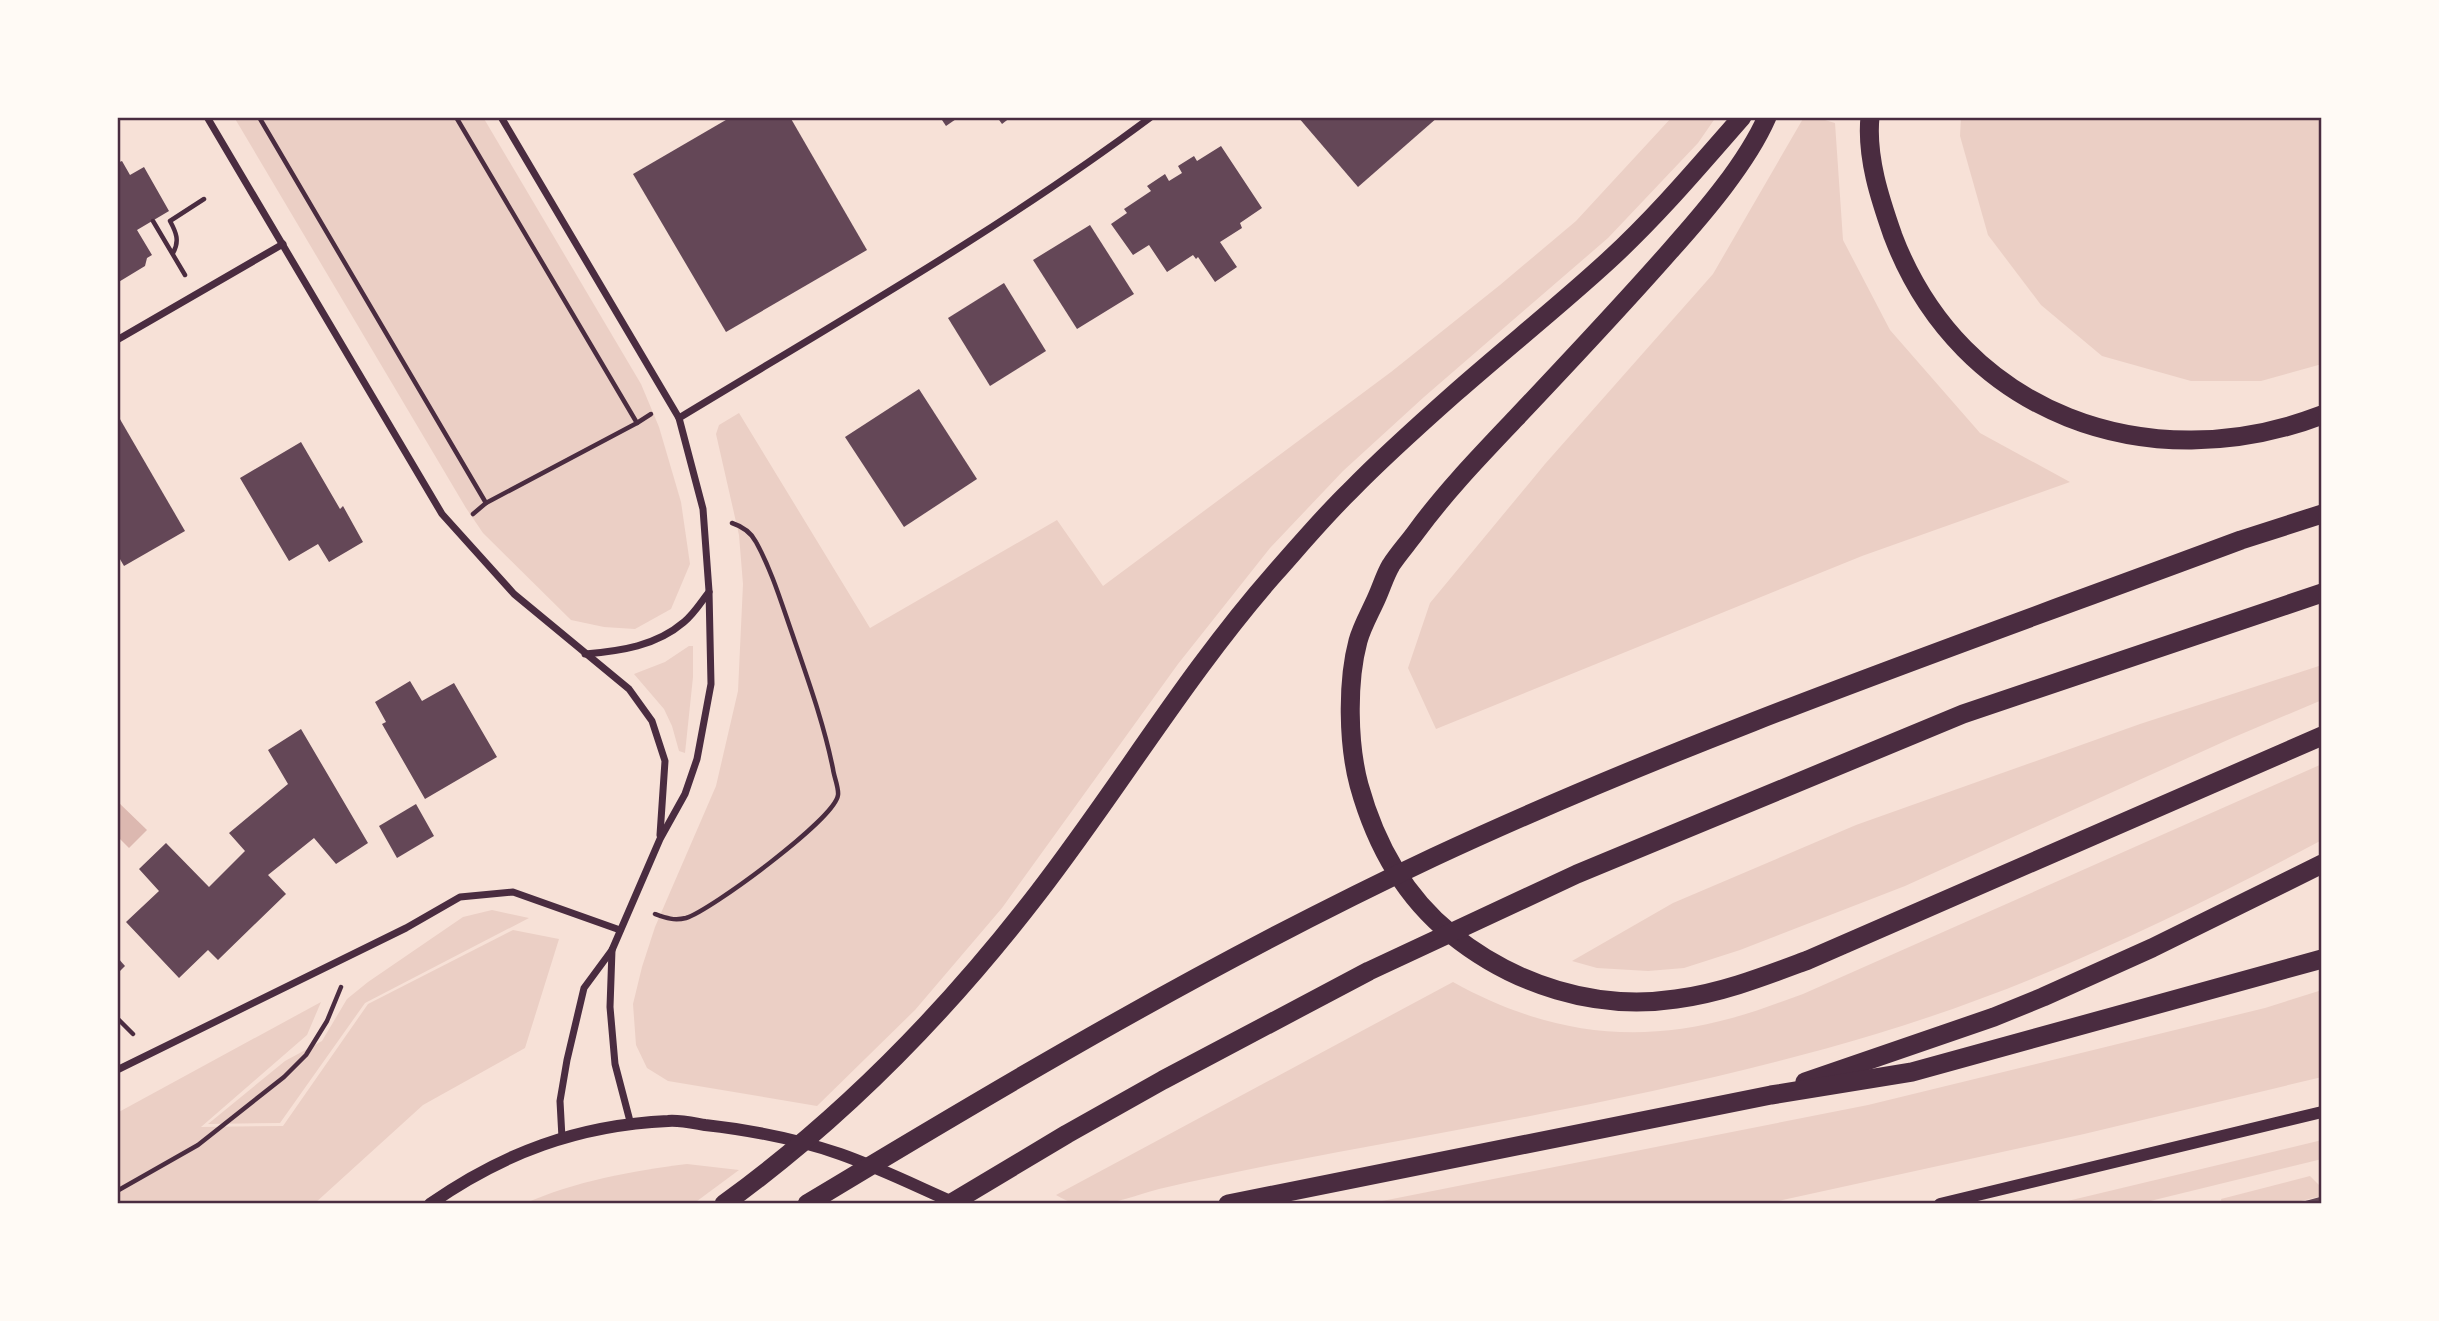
<svg xmlns="http://www.w3.org/2000/svg" width="2439" height="1321" font-family="Lora,serif">
  <rect width="100%" height="100%" fill="#f7e1d7"/>
  <!-- green -->
  <g fill="#ebcfc5">
    <polygon points="234,117 483,117 641,384 659,427 681,502 690,564 671,609 635,629 604,627 571,620 483,533 466,508"/>
    <polygon points="1672,117 1716,117 1698,143 1608,238 1424,397 1343,471 1270,548 1178,664 1002,908 915,1010 817,1106 668,1081 647,1068 636,1045 633,1004 642,967 655,927 716,786 738,691 743,584 739,535 716,434 719,425 739,413 870,628 1057,520 1103,586 1391,372 1500,285 1576,221"/>
    <polygon points="1804,117 1815,117 1835,123 1843,240 1890,330 1980,433 2070,482 1862,556 1436,729 1408,668 1430,603 1545,464 1713,274"/>
    <polygon points="1961,117 2322,117 2322,364 2261,381 2191,381 2102,356 2041,305 1988,235 1960,136"/>
    <polygon points="689,646 693,646 693,677 685,753 679,751 672,726 664,709 634,674 665,662"/>
    <polygon points="2322,665 2322,700 2232,738 1905,886 1740,950 1684,968 1648,971 1597,968 1572,961 1673,903 1856,825 2140,724"/>
    <path d="M2322,764v76c-144,77 -290,147 -446,194 -196,59 -399,91 -600,130 -39,8 -78,16 -117,25 -26,7 -58,21 -85,14 -6,-1 -12,-5 -18,-8l397,-213c90,50 179,64 279,36 24,-6 48,-16 71,-24z"/>
    <polygon points="492,910 529,918 365,1003 280,1123 208,1124 285,1061 322,1041 347,999 368,982 463,917"/>
    <polygon points="513,930 559,939 525,1048 423,1105 314,1204 117,1204 117,1113 321,1002 307,1035 201,1127 283,1126 368,1004"/>
    <polygon points="2322,990 2322,1077 2084,1134 1764,1204 1367,1204 1868,1105 2265,1008"/>
    <polygon points="2322,1140 2322,1159 2138,1204 2055,1204"/>
    <path d="M687,1164l52,6 -46,34h-169c51,-23 108,-33 163,-40z"/>
    <polygon points="2310,1176 2322,1188 2322,1196 2288,1204 2222,1204 2221,1199"/>
  </g>
  <!-- water -->
  <polygon fill="#dcb8b0" points="117,801 147,830 129,848 117,836"/>
  <!-- building -->
  <g fill="#644757">
    <polygon points="731,117 790,117 867,250 726,332 633,174"/>
    <polygon points="940,117 959,117 946,126"/>
    <polygon points="997,117 1011,117 1002,124"/>
    <polygon points="1298,117 1438,117 1358,187"/>
    <polygon points="1221,146 1262,208 1240,223 1242,228 1220,242 1237,267 1215,282 1198,257 1196,259 1193,255 1167,272 1149,245 1133,255 1111,224 1127,213 1124,209 1151,191 1147,186 1165,174 1169,181 1182,173 1178,166 1194,156 1197,161"/>
    <polygon points="122,161 130,175 144,167 169,211 137,230 152,255 147,258 145,266 117,283 117,163"/>
    <polygon points="1090,225 1134,294 1077,329 1033,260"/>
    <polygon points="1004,283 1046,351 990,386 948,318"/>
    <polygon points="919,389 977,479 904,527 845,437"/>
    <polygon points="117,414 185,531 124,566 117,554"/>
    <polygon points="301,442 340,509 343,506 363,542 329,562 318,544 289,561 240,478"/>
    <polygon points="410,681 422,701 454,683 497,757 425,799 382,724 386,722 375,702"/>
    <polygon points="301,729 368,843 336,864 314,838 268,875 286,894 218,960 208,950 179,978 126,922 159,891 139,869 166,843 209,887 245,851 229,833 288,784 268,750"/>
    <polygon points="416,804 434,836 397,858 379,826"/>
    <polygon points="117,957 125,966 117,974"/>
    <polygon points="2320,1197 2322,1204 2298,1204 2298,1203"/>
  </g>
  <g fill="none" stroke-linecap="round" stroke-linejoin="round">
    <!-- path -->
    <g stroke="#4a2c40" stroke-width="4.5">
      <polyline points="259,117 486,503 637,423 456,117"/>
      <polyline points="153,221 185,275"/>
      <path d="M173,253c7,-12 3,-21 -3,-32l34,-22"/>
      <polyline points="637,423 651,414"/>
      <polyline points="473,514 486,503"/>
      <path d="M655,914c11,4 19,7 31,4 25,-8 149,-99 152,-123 1,-7 -4,-18 -5,-26 -9,-45 -25,-89 -40,-133 -11,-31 -21,-65 -37,-94 -5,-10 -15,-16 -24,-19"/>
      <polyline points="117,1018 133,1034"/>
      <polyline points="117,1191 198,1145 284,1077 306,1055 327,1021 341,987"/>
    </g>
    <!-- minor -->
    <g stroke="#4a2c40" stroke-width="7">
      <polyline points="207,117 442,514 514,594 629,689 652,721 665,761 660,835"/>
      <polyline points="501,117 679,418 703,509 709,591 711,684 697,759 685,794 660,839 612,950 584,988 567,1060 560,1101 562,1138"/>
      <polyline points="117,340 283,244"/>
      <path d="M679,418c160,-97 322,-189 472,-301"/>
      <path d="M585,654c36,-3 71,-8 99,-32 10,-8 17,-20 25,-30"/>
      <polyline points="612,950 610,1007 615,1064 631,1125"/>
      <polyline points="117,1070 406,928 460,897 513,892 620,930"/>
    </g>
    <!-- tertiary -->
    <g stroke="#4a2c40" stroke-width="12">
      <path d="M430,1204c73,-51 148,-79 238,-83 12,-1 25,2 37,4 45,5 92,14 135,29 40,14 78,33 117,50"/>
      <polyline points="1940,1204 2322,1112"/>
    </g>
    <!-- trunk -->
    <g stroke="#4a2c40" stroke-width="19">
      <path d="M1767,117c-20,46 -64,97 -97,134 -50,57 -102,112 -154,167 -35,37 -70,73 -100,114 -8,11 -18,22 -25,33 -6,10 -9,21 -14,32 -6,14 -15,29 -19,44 -11,41 -10,103 1,144 16,58 45,111 92,149 63,51 145,77 225,65 46,-6 89,-23 132,-39l514,-224"/>
      <path d="M1870,117c-4,40 10,82 23,119 68,179 256,245 429,179"/>
      <polyline points="1805,1082 1994,1017 2043,997 2152,948 2322,864"/>
      <path d="M724,1204c120,-87 224,-194 314,-311 81,-105 149,-220 237,-320 25,-28 49,-57 76,-83 33,-34 69,-66 104,-97 51,-45 104,-87 154,-133 48,-44 90,-94 133,-143"/>
      <path d="M807,1204c205,-124 410,-245 627,-347 262,-122 536,-216 807,-317l81,-26"/>
      <polyline points="950,1204 1067,1134 1163,1080 1369,971 1577,874 1963,714 2322,593"/>
      <polyline points="1228,1204 1771,1095 1912,1072 2322,959"/>
    </g>
  </g>
  <!-- border -->
  <rect width="2439" height="1321" fill="none" stroke="#fffaf5" stroke-width="238"/>
  <rect x="119" y="119" width="2201" height="1083" fill="none" stroke="#4a2c40" stroke-width="2.5"/>
</svg>
